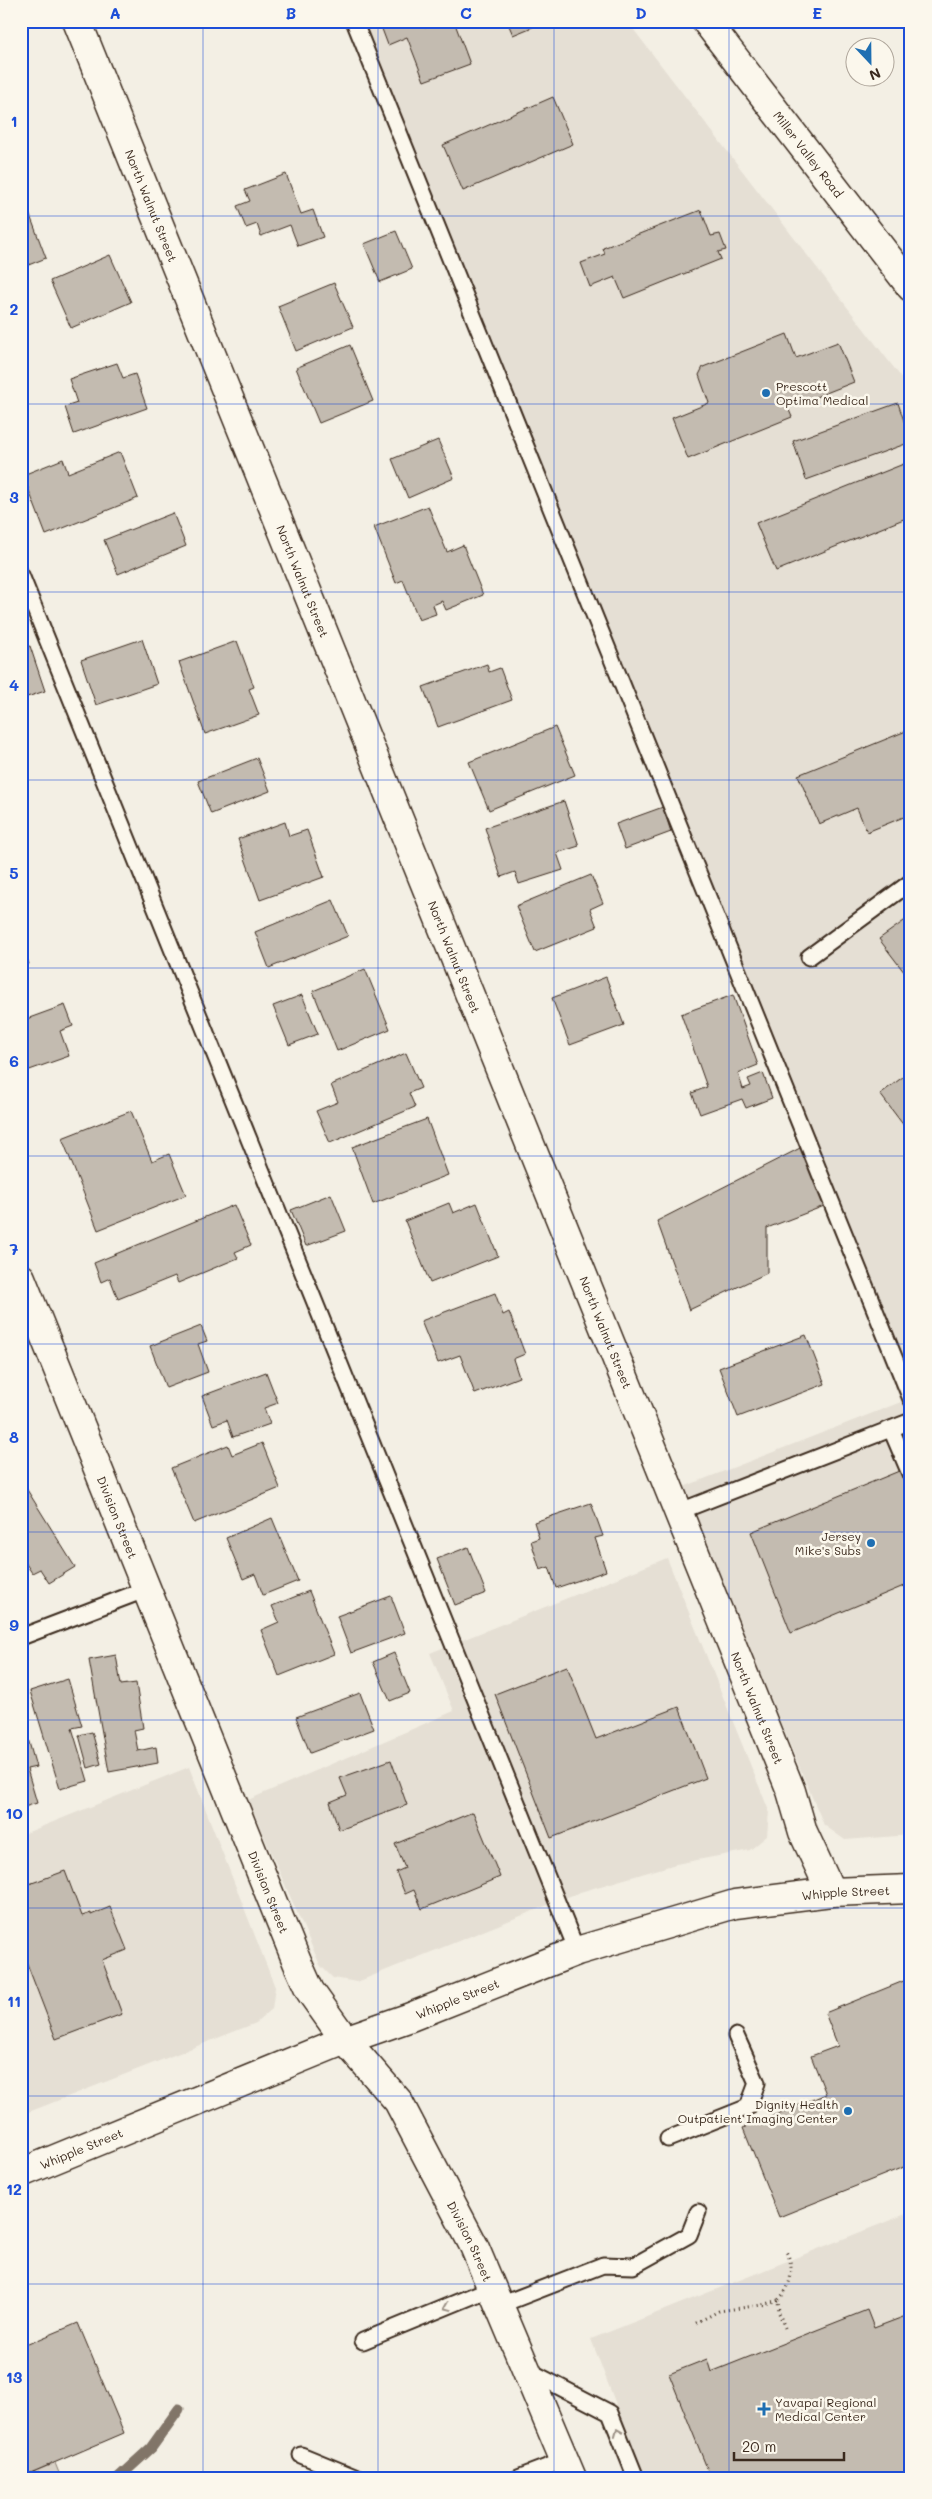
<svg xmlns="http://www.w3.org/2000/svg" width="932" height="2499" font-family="Mali,sans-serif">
  <rect width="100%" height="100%" fill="#f3efe4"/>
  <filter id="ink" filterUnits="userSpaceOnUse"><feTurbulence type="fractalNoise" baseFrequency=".02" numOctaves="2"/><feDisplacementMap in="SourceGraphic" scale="10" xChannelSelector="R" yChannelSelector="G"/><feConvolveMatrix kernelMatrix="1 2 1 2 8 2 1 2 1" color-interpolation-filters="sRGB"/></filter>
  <g filter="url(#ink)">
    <!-- built -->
    <g fill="#e5dfd4">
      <polygon points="349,21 627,21 911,390 911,1835 845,1840 824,1825 681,1488 901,1402"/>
      <polygon points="667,1558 769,1811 767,1836 750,1850 676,1864 580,1892 357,1982 333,1978 320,1965 248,1800 454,1711 430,1653"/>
      <polygon points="189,1767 275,1987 272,2009 256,2023 21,2115 21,1835"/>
      <polygon points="911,2212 911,2478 644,2478 591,2339"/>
    </g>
    <!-- green -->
    <polygon fill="#d8d1c6" stroke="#8a7e72" points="55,2463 61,2478 21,2478 21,2477"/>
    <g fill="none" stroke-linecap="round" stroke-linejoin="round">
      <!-- stream -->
      <polyline stroke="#817468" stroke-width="11" points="118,2478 151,2448 179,2409"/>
    </g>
    <!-- building -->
    <g fill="#c3bbb0" stroke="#3b2a1e">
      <polygon points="379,21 423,21 425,28 443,21 454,21 470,64 424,81 407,37 388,45"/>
      <polygon points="507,21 547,21 513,35"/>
      <polygon points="553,97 573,144 463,191 443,145"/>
      <polygon points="286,174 301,214 313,210 323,237 298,246 290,225 261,236 257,224 246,228 237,206 250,201 245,190"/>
      <polygon points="23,197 46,258 21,268 21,198"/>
      <polygon points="701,210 711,236 720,234 726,250 718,252 721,259 624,298 615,277 590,287 581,263 605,254 603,248"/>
      <polygon points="396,231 412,269 380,282 364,244"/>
      <polygon points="110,255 131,302 71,328 50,281"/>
      <polygon points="334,283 353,327 296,351 278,306"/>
      <polygon points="787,334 796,358 838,342 854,382 788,408 792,417 688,459 672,418 709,403 699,375 703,367"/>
      <polygon points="21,344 26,356 21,358"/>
      <polygon points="350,345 373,401 319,423 296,368"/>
      <polygon points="117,363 123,378 135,374 147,408 74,434 65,407 77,403 69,379"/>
      <polygon points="898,403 911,442 806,480 793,441"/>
      <polygon points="438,440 454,478 408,498 392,459"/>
      <polygon points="120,452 138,498 46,535 23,475 63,459 68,473"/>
      <polygon points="911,461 911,516 776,571 756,523"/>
      <polygon points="428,506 447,552 463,545 483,595 446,610 442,601 433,605 436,614 419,620 403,580 396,583 374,527"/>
      <polygon points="173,513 186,546 118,574 104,540"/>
      <polygon points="142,639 157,684 96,705 81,660"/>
      <polygon points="237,641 254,687 249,689 259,715 205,734 179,662"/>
      <polygon points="30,646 45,691 24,698 21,690 21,648"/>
      <polygon points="487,664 489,672 500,668 512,700 438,727 423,687"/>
      <polygon points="555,727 575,775 489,810 469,762"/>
      <polygon points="911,729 911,814 867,832 857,808 819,824 798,775"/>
      <polygon points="257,758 270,791 211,814 198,781"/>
      <polygon points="564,801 579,846 557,853 563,870 519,884 515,872 501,877 485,828"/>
      <polygon points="663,807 671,832 625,849 616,824"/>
      <polygon points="285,822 289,836 307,830 324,877 260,900 238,839"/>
      <polygon points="591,875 603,903 590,909 597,927 535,952 516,906"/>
      <polygon points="333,900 348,936 269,968 255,932"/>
      <polygon points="911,916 911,981 879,939"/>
      <polygon points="21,943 29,964 21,968"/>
      <polygon points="365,969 390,1029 337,1051 313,991"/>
      <polygon points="606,977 624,1025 570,1045 552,998"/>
      <polygon points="302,995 318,1034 289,1045 273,1006"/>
      <polygon points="733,995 758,1065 738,1073 743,1089 751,1086 748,1079 763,1073 772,1098 746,1108 742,1099 700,1114 692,1093 707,1087 681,1014"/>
      <polygon points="65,1005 73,1026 60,1031 69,1056 21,1073 21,1021"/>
      <polygon points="406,1053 421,1088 409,1093 415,1107 330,1143 316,1111 338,1102 331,1085"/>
      <polygon points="911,1071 911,1135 880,1094"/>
      <polygon points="131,1111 152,1161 169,1154 186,1195 98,1230 62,1138"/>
      <polygon points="427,1119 448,1175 373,1204 352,1147"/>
      <polygon points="804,1146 832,1203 767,1228 767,1273 689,1310 657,1221"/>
      <polygon points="331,1194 346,1231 306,1246 291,1210"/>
      <polygon points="449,1203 453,1213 477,1203 498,1256 430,1283 405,1221"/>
      <polygon points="234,1205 251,1245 235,1252 238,1258 178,1283 175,1276 118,1299 110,1278 101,1282 94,1263"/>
      <polygon points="495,1293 503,1315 509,1312 525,1354 513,1359 519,1377 475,1394 460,1355 438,1363 421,1321"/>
      <polygon points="201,1326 207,1341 198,1344 208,1372 166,1388 150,1346"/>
      <polygon points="806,1335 825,1384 738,1417 719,1368"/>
      <polygon points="266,1372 278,1403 264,1408 270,1424 233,1437 227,1420 213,1425 202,1396"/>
      <polygon points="262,1443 280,1488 194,1523 171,1468 228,1445 232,1455"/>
      <polygon points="904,1469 911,1482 911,1583 791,1633 751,1532"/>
      <polygon points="21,1480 75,1567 49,1583 40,1569 32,1573 21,1556"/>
      <polygon points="591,1503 603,1536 595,1538 606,1571 556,1588 549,1567 540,1570 531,1541 539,1538 534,1522"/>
      <polygon points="272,1518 298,1581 263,1595 255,1574 243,1579 226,1538"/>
      <polygon points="468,1547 486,1593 455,1605 437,1559"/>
      <polygon points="309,1591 334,1654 279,1676 261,1630 279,1622 272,1606"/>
      <polygon points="391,1596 405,1633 351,1653 337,1616"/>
      <polygon points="394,1653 410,1693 390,1701 373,1662"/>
      <polygon points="116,1655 121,1685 136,1683 143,1728 134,1730 138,1751 156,1747 158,1763 109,1772 89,1660"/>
      <polygon points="567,1666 596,1739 679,1707 706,1778 551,1838 495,1694"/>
      <polygon points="68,1679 82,1726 72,1728 88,1781 60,1789 30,1691"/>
      <polygon points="360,1693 374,1729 310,1753 296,1717"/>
      <polygon points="22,1717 36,1767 27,1769 37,1803 21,1808"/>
      <polygon points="92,1732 101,1764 88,1768 79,1735"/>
      <polygon points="391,1760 407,1805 339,1830 330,1802 347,1795 340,1778"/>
      <polygon points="473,1812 500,1877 422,1909 414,1890 405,1894 396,1872 405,1868 395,1844"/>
      <polygon points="65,1871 82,1916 91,1913 91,1915 110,1907 127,1950 102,1960 122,2014 56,2039 21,1948 21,1887"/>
      <polygon points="911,1978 911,2164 779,2217 743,2128 826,2094 811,2056 838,2046 825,2013"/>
      <polygon points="867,2310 874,2328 911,2314 911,2478 711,2478 669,2374 707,2359 711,2372"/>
      <polygon points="78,2323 124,2433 21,2477 21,2347"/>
    </g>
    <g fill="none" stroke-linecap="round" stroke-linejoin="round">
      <!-- service casing -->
      <g stroke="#3b2a1e" stroke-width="19">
        <g id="service">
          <polyline points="354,21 911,1399"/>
          <polyline points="21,575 577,1951"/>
          <polyline points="809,957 911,882"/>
          <polyline points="891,1429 911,1476"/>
          <polyline points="678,1512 911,1421"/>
          <polyline points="21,1637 147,1589"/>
          <polyline points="668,2139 748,2107 757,2083 736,2036"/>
          <polyline points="500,2305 603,2265 633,2266 689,2235 698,2212"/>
          <polyline points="363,2341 492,2288"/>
          <polyline points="529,2371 610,2413 636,2478"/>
          <polyline points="301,2455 357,2478"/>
          <polyline points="518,2478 565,2460"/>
        </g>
      </g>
      <!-- minor casing -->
      <g stroke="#3b2a1e" stroke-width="31">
        <g id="minor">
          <path id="s1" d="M77,21l651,1614 63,156 12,41 28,60"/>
          <path id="s2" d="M21,1278l276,684 13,29 35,49 53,61 76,145 98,232"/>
        </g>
      </g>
      <!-- secondary casing -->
      <g stroke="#3b2a1e" stroke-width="31">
        <g id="secondary">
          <path id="s3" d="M706,21l205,266"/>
        </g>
      </g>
      <!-- primary casing -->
      <g stroke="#3b2a1e" stroke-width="31">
        <g id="primary">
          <path id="s4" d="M21,2173l324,-133 63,-22 169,-67 158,-47 96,-12 80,-3"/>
        </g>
      </g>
      <!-- path -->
      <g stroke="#3b2a1e" stroke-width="3" stroke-dasharray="1 4" stroke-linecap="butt">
        <polyline points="696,2323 719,2311 762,2305 778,2300"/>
        <path d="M785,2328l-6,-15 -1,-13c13,-12 18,-34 7,-50"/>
      </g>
      <!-- service -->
      <use href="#service" stroke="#fbf7ec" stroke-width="15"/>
      <!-- minor -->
      <use href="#minor" stroke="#fbf7ec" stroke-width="28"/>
      <!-- secondary -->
      <use href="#secondary" stroke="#fbf7ec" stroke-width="28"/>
      <!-- primary -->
      <use href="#primary" stroke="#fbf7ec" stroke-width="28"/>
    </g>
    <!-- one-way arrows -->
    <defs><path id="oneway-chevron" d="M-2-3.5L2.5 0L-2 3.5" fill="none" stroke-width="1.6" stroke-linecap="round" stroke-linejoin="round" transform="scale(1.25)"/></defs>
    <g stroke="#9b9085">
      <use href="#oneway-chevron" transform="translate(447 2307) rotate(158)"/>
      <use href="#oneway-chevron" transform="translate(618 2432) rotate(-112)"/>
    </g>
  </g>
  <!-- grid -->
  <path fill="none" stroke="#1d4ed8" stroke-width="1" stroke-opacity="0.55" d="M203,21v2457M378,21v2457M554,21v2457M729,21v2457M21,216h890M21,404h890M21,592h890M21,780h890M21,968h890M21,1156h890M21,1344h890M21,1532h890M21,1720h890M21,1908h890M21,2096h890M21,2284h890"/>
  <!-- markers -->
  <g fill="#1f6fb2" stroke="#fbf7ec" stroke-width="2">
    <circle cx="766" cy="393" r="5"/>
    <circle cx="871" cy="1543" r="5"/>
    <circle cx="848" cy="2111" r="5"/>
    <path d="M761.5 2401.5h5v5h5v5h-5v5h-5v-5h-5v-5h5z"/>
  </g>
  <g text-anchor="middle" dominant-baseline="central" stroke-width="5" stroke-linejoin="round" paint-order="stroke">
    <!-- street labels -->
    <g font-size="12" fill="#3b2a1e" stroke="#fbf7ec">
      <text stroke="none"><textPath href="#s3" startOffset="168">Miller Valley Road</textPath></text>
      <text stroke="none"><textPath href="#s1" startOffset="199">North Walnut Street</textPath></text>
      <text stroke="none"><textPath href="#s1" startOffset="604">North Walnut Street</textPath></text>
      <text stroke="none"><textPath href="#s1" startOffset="1009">North Walnut Street</textPath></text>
      <text stroke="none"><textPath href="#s1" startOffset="1414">North Walnut Street</textPath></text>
      <text stroke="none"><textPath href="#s2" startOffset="258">Division Street</textPath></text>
      <text stroke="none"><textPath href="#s1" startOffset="1819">North Walnut Street</textPath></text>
      <text stroke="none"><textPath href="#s2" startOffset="662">Division Street</textPath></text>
      <text stroke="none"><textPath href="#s4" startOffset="875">Whipple Street</textPath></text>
      <text stroke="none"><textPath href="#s4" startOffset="470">Whipple Street</textPath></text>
      <text stroke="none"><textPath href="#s4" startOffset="65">Whipple Street</textPath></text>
      <text stroke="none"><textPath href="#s2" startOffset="1068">Division Street</textPath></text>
    </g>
    <!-- poi labels -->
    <g font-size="12" fill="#3b2a1e" stroke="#fbf7ec" text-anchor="start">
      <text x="776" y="386">Prescott<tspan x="776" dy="14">Optima Medical</tspan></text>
      <text x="861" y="1536" text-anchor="end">Jersey<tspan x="861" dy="14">Mike's Subs</tspan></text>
      <text x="838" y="2104" text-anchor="end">Dignity Health<tspan x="838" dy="14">Outpatient Imaging Center</tspan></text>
      <text x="775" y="2402">Yavapai Regional<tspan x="775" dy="14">Medical Center</tspan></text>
    </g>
  </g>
  <!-- margin -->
  <rect width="932" height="2499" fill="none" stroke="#fbf7ec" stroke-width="55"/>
  <!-- north arrow -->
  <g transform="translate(870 62) rotate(158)"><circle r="24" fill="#fbf7ec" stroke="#aea59a"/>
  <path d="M0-4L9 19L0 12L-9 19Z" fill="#1f6fb2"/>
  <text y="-8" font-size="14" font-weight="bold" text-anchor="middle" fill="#3b2a1e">N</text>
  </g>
  <!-- scale -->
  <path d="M734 2452v8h110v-8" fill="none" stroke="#3b2a1e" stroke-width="2.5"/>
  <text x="742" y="2452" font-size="15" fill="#3b2a1e" stroke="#fbf7ec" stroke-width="4" paint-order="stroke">20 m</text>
  <rect x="28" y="28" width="876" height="2444" fill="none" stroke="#1d4ed8" stroke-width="2"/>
  <g font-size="16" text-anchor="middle" font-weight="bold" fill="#1d4ed8">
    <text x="115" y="19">A</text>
    <text x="291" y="19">B</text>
    <text x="466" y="19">C</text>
    <text x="641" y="19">D</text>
    <text x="817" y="19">E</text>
    <text x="14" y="127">1</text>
    <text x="14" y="315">2</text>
    <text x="14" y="503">3</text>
    <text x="14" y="691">4</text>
    <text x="14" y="879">5</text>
    <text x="14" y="1067">6</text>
    <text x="14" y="1255">7</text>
    <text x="14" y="1443">8</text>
    <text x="14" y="1631">9</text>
    <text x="14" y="1819">10</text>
    <text x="14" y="2007">11</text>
    <text x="14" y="2195">12</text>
    <text x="14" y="2383">13</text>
  </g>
</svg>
